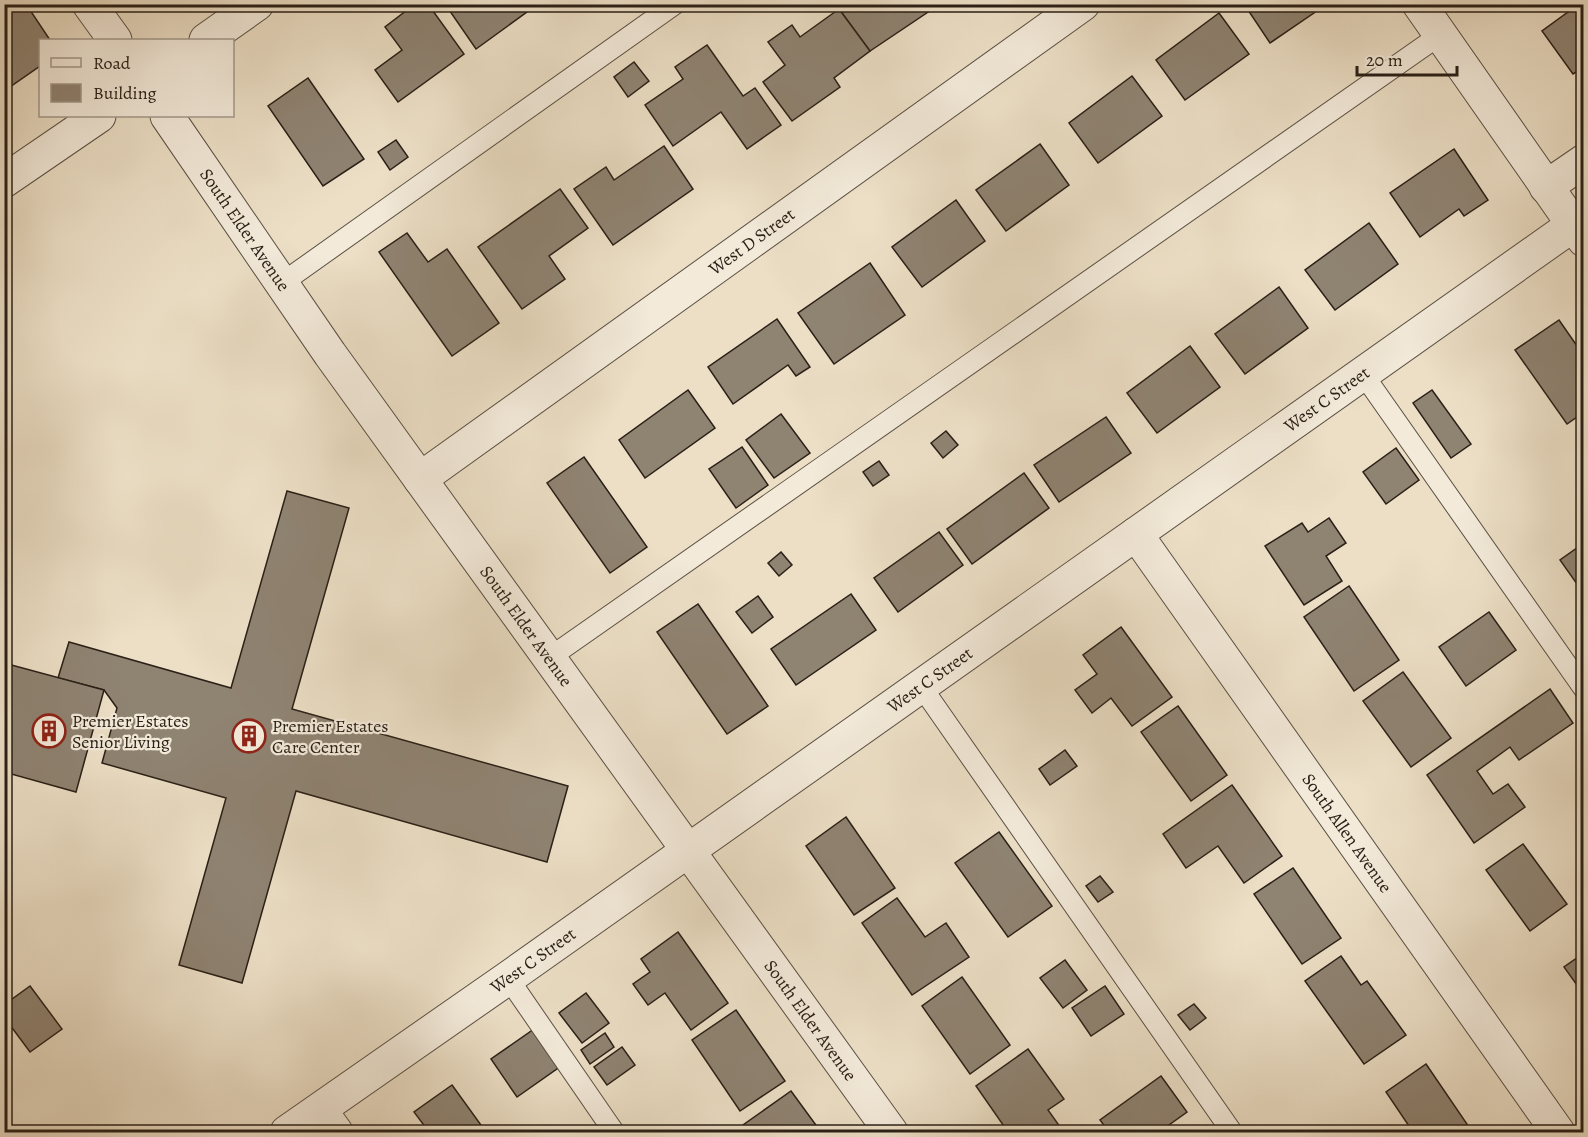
<svg xmlns="http://www.w3.org/2000/svg" width="1588" height="1137" font-family="Alegreya,serif">
  <rect width="100%" height="100%" fill="#ecdfc6"/>
  <filter id="stains"><feTurbulence type="fractalNoise" baseFrequency=".00333" numOctaves="4"/><feColorMatrix values="0 0 0 0 .2 0 0 0 0 .09 0 0 0 0 .02 0 0 0 .5 -.17"/></filter>
  <radialGradient id="worn" r=".72"><stop offset=".6" stop-color="#630" stop-opacity="0"/><stop offset="1" stop-color="#630" stop-opacity=".3"/></radialGradient>
  <!-- building -->
  <g fill="#8f8372" stroke="#2a2017" stroke-width="1.5">
    <polygon points="4,4 26,4 50,40 40,40 40,66 4,91"/>
    <polygon points="415,4 428,4 464,54 398,102 375,70 402,50 385,27"/>
    <polygon points="445,4 538,4 476,49"/>
    <polygon points="845,4 940,4 870,51 839,9"/>
    <polygon points="1244,4 1327,4 1270,43"/>
    <polygon points="1579,4 1584,4 1584,67 1573,74 1542,31"/>
    <polygon points="839,9 870,51 834,78 840,87 792,121 763,82 785,65 768,42 792,25 800,37"/>
    <polygon points="1219,13 1249,54 1185,100 1156,60"/>
    <polygon points="707,45 743,96 755,88 781,125 747,149 721,112 673,146 645,105 683,79 675,67"/>
    <polygon points="634,62 649,81 628,97 614,77"/>
    <polygon points="1132,76 1162,116 1098,163 1069,123"/>
    <polygon points="308,78 364,159 323,186 268,106"/>
    <polygon points="396,140 408,157 390,170 378,152"/>
    <polygon points="1040,144 1069,185 1006,231 976,190"/>
    <polygon points="664,146 693,189 613,245 574,189 606,167 614,180"/>
    <polygon points="1454,149 1488,200 1464,216 1459,209 1420,237 1390,193"/>
    <polygon points="560,189 588,228 549,256 565,279 522,309 478,247"/>
    <polygon points="956,200 985,241 922,287 892,247"/>
    <polygon points="1369,223 1398,264 1335,310 1305,270"/>
    <polygon points="407,233 428,262 447,249 499,323 452,356 379,252"/>
    <polygon points="870,263 905,315 834,364 798,313"/>
    <polygon points="1279,287 1308,328 1245,374 1215,334"/>
    <polygon points="777,319 810,367 796,376 788,365 733,404 708,367"/>
    <polygon points="1559,320 1584,356 1584,412 1567,424 1515,350"/>
    <polygon points="1190,346 1220,387 1157,433 1127,393"/>
    <polygon points="688,390 715,428 645,478 619,440"/>
    <polygon points="1432,390 1471,444 1451,458 1413,403"/>
    <polygon points="781,414 810,453 774,478 746,440"/>
    <polygon points="1106,417 1131,453 1059,502 1034,465"/>
    <polygon points="946,431 958,445 943,458 931,443"/>
    <polygon points="742,447 768,485 736,508 709,469"/>
    <polygon points="1396,448 1419,480 1386,504 1363,472"/>
    <polygon points="584,457 647,547 610,573 547,483"/>
    <polygon points="879,461 889,475 873,486 863,472"/>
    <polygon points="1024,473 1049,508 972,564 947,529"/>
    <polygon points="287,491 349,508 292,709 568,786 547,862 296,791 242,983 179,965 226,798 102,763 117,708 104,690 58,678 69,642 231,688"/>
    <polygon points="1329,518 1346,543 1326,556 1342,581 1304,605 1265,546 1302,523 1308,532"/>
    <polygon points="939,532 963,565 898,612 874,578"/>
    <polygon points="1584,543 1584,594 1560,560"/>
    <polygon points="781,552 792,565 779,576 768,563"/>
    <polygon points="1349,586 1399,660 1354,691 1304,617"/>
    <polygon points="851,594 876,630 796,685 771,649"/>
    <polygon points="758,596 773,617 752,633 736,612"/>
    <polygon points="698,604 768,706 727,734 657,632"/>
    <polygon points="1489,612 1516,650 1466,686 1439,647"/>
    <polygon points="1121,627 1172,697 1132,726 1111,698 1092,713 1075,690 1097,674 1083,655"/>
    <polygon points="4,663 104,690 76,792 4,772"/>
    <polygon points="1403,672 1451,738 1411,767 1363,701"/>
    <polygon points="1550,689 1573,723 1519,760 1510,747 1477,771 1493,794 1508,784 1525,807 1474,843 1427,775"/>
    <polygon points="1178,706 1227,775 1191,801 1141,732"/>
    <polygon points="1065,750 1077,766 1050,785 1039,769"/>
    <polygon points="1232,785 1282,856 1244,883 1218,846 1186,868 1163,834"/>
    <polygon points="846,817 895,888 854,915 806,846"/>
    <polygon points="999,832 1052,906 1008,937 955,863"/>
    <polygon points="1523,844 1567,904 1530,931 1486,870"/>
    <polygon points="1293,868 1341,938 1302,964 1254,894"/>
    <polygon points="1100,876 1113,892 1098,902 1086,886"/>
    <polygon points="897,898 925,937 946,923 969,957 912,995 862,923"/>
    <polygon points="678,932 728,1003 691,1030 665,993 648,1005 633,984 650,972 641,959"/>
    <polygon points="1584,953 1584,995 1564,967"/>
    <polygon points="1341,956 1361,985 1367,981 1406,1035 1364,1064 1305,981"/>
    <polygon points="1065,960 1087,990 1063,1008 1040,978"/>
    <polygon points="962,977 1010,1045 970,1074 922,1006"/>
    <polygon points="30,986 62,1029 30,1052 4,1017 4,1005"/>
    <polygon points="1105,986 1124,1014 1091,1036 1072,1008"/>
    <polygon points="586,993 609,1023 582,1043 559,1013"/>
    <polygon points="1194,1004 1206,1018 1190,1030 1178,1015"/>
    <polygon points="736,1010 785,1081 740,1111 692,1040"/>
    <polygon points="534,1029 561,1066 517,1097 491,1059"/>
    <polygon points="605,1033 614,1047 590,1064 581,1050"/>
    <polygon points="622,1047 635,1065 607,1085 594,1067"/>
    <polygon points="1028,1049 1064,1099 1048,1110 1063,1131 1060,1132 1008,1132 976,1086"/>
    <polygon points="1426,1064 1469,1127 1462,1132 1413,1132 1386,1092"/>
    <polygon points="1161,1076 1187,1112 1159,1132 1109,1132 1100,1120"/>
    <polygon points="452,1085 486,1132 429,1132 414,1112"/>
    <polygon points="791,1091 821,1132 733,1132"/>
  </g>
  <g fill="none" stroke-linecap="round" stroke-linejoin="round">
    <!-- service casing -->
    <g stroke="#5a5043" stroke-width="22">
      <g id="service">
        <polyline points="282,283 675,4"/>
        <polyline points="1363,374 1584,689"/>
        <polyline points="549,658 1440,35"/>
        <polyline points="921,686 1232,1132"/>
        <polyline points="508,978 614,1132"/>
      </g>
    </g>
    <!-- minor casing -->
    <g stroke="#5a5043" stroke-width="35">
      <g id="minor">
        <polyline points="89,4 115,40"/>
        <polyline points="206,40 257,4"/>
        <path id="s1" d="M167,116l163,238 561,778"/>
        <polyline points="4,181 99,116"/>
        <polyline points="1546,187 1584,161"/>
        <path id="s2" d="M420,479l663,-475"/>
        <path id="s3" d="M1136,534l422,598"/>
        <polyline points="320,1110 336,1132"/>
        <path id="s4" d="M287,1132l221,-154 1065,-753"/>
      </g>
    </g>
    <!-- tertiary casing -->
    <g stroke="#5a5043" stroke-width="35">
      <polyline id="tertiary" points="1419,4 1584,240"/>
    </g>
    <!-- service -->
    <use href="#service" stroke="#f3eada" stroke-width="20"/>
    <!-- minor -->
    <use href="#minor" stroke="#f3eada" stroke-width="33"/>
    <!-- tertiary -->
    <use href="#tertiary" stroke="#f3eada" stroke-width="33"/>
  </g>
  <!-- icons -->
  <defs>
    <g id="building-ring" transform="scale(1.725)"><circle r="9.5" fill="#f3eada" stroke="#8f2418" stroke-width="1.5"/><path d="M-4-6H4V6H1V3H-1V6H-4ZM-2.5-4.3h1.7v1.8h-1.7ZM.8-4.3h1.7v1.8H.8ZM-2.5-1h1.7V.8h-1.7ZM.8-1h1.7V.8H.8Z" fill="#8f2418"/></g>
  </defs>
  <g fill-rule="evenodd">
    <use href="#building-ring" x="49" y="731"/>
    <use href="#building-ring" x="249" y="736"/>
  </g>
  <g text-anchor="middle" dominant-baseline="central" stroke-width="4.5" stroke-linejoin="round" paint-order="stroke">
    <!-- street labels -->
    <g font-size="18" fill="#2a2017" stroke="#f3eada">
      <text stroke="none"><textPath href="#s1" startOffset="138">South Elder Avenue</textPath></text>
      <text stroke="none"><textPath href="#s2" startOffset="408">West D Street</textPath></text>
      <text stroke="none"><textPath href="#s4" startOffset="1272">West C Street</textPath></text>
      <text stroke="none"><textPath href="#s1" startOffset="624">South Elder Avenue</textPath></text>
      <text stroke="none"><textPath href="#s4" startOffset="786">West C Street</textPath></text>
      <text stroke="none"><textPath href="#s3" startOffset="366">South Allen Avenue</textPath></text>
      <text stroke="none"><textPath href="#s4" startOffset="300">West C Street</textPath></text>
      <text stroke="none"><textPath href="#s1" startOffset="1110">South Elder Avenue</textPath></text>
    </g>
    <!-- poi labels -->
    <g font-size="18" fill="#2a2017" stroke="#f3eada" text-anchor="start">
      <text x="72" y="721">Premier Estates<tspan x="72" dy="21">Senior Living</tspan></text>
      <text x="272" y="726">Premier Estates<tspan x="272" dy="21">Care Center</tspan></text>
    </g>
  </g>
  <!-- margin -->
  <rect width="1588" height="1137" fill="none" stroke="#ecdfc6" stroke-width="24"/>
  <rect x="6" y="6" width="1576" height="1125" fill="none" stroke="#2a2017" stroke-width="3"/>
  <rect x="12" y="12" width="1564" height="1113" fill="none" stroke="#2a2017" stroke-width="1.5"/>
  <!-- legend -->
  <rect x="39" y="39" width="195" height="78" fill="#f3eada" stroke="#a3998c" stroke-width="1.5"/>
  <rect x="51" y="58" width="30" height="9" fill="#f3eada" stroke="#a3998c" stroke-width="1.5"/>
  <text x="93" y="69" font-size="18" fill="#2a2017">Road</text>
  <rect x="51" y="84" width="30" height="18" fill="#8f8372" stroke="#a3998c" stroke-width="1.5"/>
  <text x="93" y="99" font-size="18" fill="#2a2017">Building</text>
  <!-- scale -->
  <path d="M1357 66v9h100v-9" fill="none" stroke="#2a2017" stroke-width="3"/>
  <text x="1366" y="66" font-size="18" fill="#2a2017" stroke="#f3eada" stroke-width="4.5" paint-order="stroke">20 m</text>
  <rect width="100%" height="100%" filter="url(#stains)"/>
  <rect width="100%" height="100%" fill="url(#worn)"/>
</svg>
